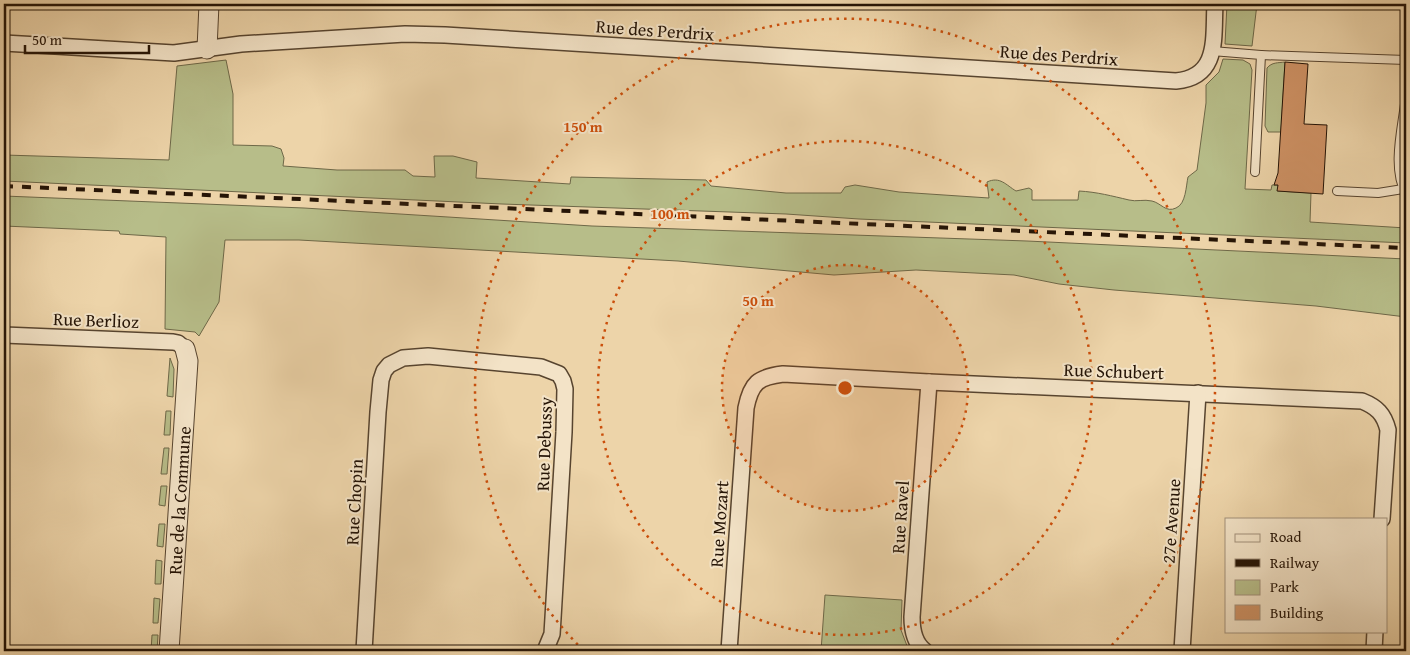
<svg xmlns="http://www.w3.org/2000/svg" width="1410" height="655" font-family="'Gentium Book Plus',serif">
  <rect width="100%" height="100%" fill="#edd4a9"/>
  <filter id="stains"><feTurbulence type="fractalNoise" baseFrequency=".004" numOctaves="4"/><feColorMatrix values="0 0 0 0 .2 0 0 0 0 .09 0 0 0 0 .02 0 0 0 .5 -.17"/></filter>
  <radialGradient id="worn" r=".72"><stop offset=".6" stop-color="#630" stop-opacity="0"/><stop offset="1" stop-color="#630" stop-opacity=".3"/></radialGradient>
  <!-- green -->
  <g fill="#b7bd89" stroke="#6e6848">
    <polygon points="1227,4 1257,4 1252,46 1225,44"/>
    <path d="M1223,59l20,1 7,4 2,6 -7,119 26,1 1,-5h6v6l33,2 -1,29 96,6v15l-547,-24 -73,-5 -284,-10 -498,-23v-26l165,5 8,-94 49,-6 7,34v51l39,1 9,3 3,9 -1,8 54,4h68l8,6 22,1 -1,-21h19l24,6 -1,16 94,6 1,-7 135,3 5,6 75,7h55l4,-6 10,-2 44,7 90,6 -2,-16c13,-6 19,3 29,9l13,-3 3,2v10h46l1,-9c18,1 33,5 50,9 7,2 15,-1 23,1 9,2 14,12 24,7 10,-4 10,-22 12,-31l9,-7 9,-67v-18l13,-13z"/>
    <path d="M1285,62l-4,70h-13l-3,-6 2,-58c5,-6 11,-5 18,-6z"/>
    <polygon points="4,196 304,208 592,226 1027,241 1406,259 1406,317 1316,306 1114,290 1059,284 1014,275 916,270 834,275 678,261 299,240 225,240 219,302 199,336 195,332 165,329 166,237 120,234 119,231 4,226"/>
    <polygon points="170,358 174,369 173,397 167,396"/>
    <polygon points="166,411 171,411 170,435 164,435"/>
    <polygon points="164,448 169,448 167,474 161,474"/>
    <polygon points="161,486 167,486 165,506 159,505"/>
    <polygon points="159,524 165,524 163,547 157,546"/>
    <polygon points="156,560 162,561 161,584 155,584"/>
    <polygon points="825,595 902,600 901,630 909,651 821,651"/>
    <polygon points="154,598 160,599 158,623 153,623"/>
    <polygon points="152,635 158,635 157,651 151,651"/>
  </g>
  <!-- building -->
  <polygon fill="#cd9164" stroke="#251406" points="1285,62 1308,64 1304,124 1327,125 1323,194 1277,191 1278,185 1274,185 1278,173"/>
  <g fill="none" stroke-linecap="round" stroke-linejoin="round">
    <!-- service casing -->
    <g stroke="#57442f" stroke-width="10">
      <g id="service">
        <polyline points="1212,51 1261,55 1255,172"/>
        <polyline points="1261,55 1406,60"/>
        <path d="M1406,96c-3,30 -15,71 0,98"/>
        <polyline points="1337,191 1378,193 1403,189"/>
      </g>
    </g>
    <!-- minor casing -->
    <g stroke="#57442f" stroke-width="18">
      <g id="minor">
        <path d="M4,43l170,10 67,-9 164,-10 40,1 731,46c44,-4 37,-44 39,-77"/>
        <polyline points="4,335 173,342 178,343 185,349"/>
        <polyline points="364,651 378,412 381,380 384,371 389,365 403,358 428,356 541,367 559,374 563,381 565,389 564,432 553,618 552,634 545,651"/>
        <path d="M729,651l17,-243c5,-25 12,-31 37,-34l146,8 433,19c15,6 22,13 26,29l-6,89"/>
        <path d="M925,651c-11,-8 -13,-21 -13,-34l17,-235"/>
        <polyline points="1182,651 1198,393"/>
        <polyline points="1374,651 1375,631"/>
      </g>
    </g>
    <!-- tertiary casing -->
    <g stroke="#57442f" stroke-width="21">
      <g id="tertiary">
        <polyline points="207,49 209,4"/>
        <path id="s1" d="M169,651l19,-290 -3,-12"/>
      </g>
    </g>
    <!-- service -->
    <use href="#service" stroke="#f3e3c7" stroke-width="8"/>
    <!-- minor -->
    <use href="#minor" stroke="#f3e3c7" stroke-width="15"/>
    <!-- tertiary -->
    <use href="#tertiary" stroke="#f3e3c7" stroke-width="19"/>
    <!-- rail -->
    <polyline stroke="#251406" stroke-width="4" stroke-dasharray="9 9" stroke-linecap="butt" points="4,186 1406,248"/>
  </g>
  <!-- distance rings -->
  <circle cx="845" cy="388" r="123" fill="#cb4f0b" fill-opacity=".12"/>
  <g fill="none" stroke="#cb4f0b" stroke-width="2.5" stroke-dasharray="2.5 5">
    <circle cx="845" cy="388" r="123"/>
    <circle cx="845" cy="388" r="247"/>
    <path d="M583 650A370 370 0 1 1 1107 650"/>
  </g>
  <g text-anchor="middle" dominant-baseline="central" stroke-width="4" stroke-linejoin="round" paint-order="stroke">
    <!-- street labels -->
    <g font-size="18" fill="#251406" stroke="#f3e3c7">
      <text transform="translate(655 30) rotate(4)">Rue des Perdrix</text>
      <text transform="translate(1059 55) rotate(4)">Rue des Perdrix</text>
      <text transform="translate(96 320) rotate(2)">Rue Berlioz</text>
      <text transform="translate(1114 371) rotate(2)">Rue Schubert</text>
      <text transform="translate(544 444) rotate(-88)">Rue Debussy</text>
      <text stroke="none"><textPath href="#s1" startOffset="151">Rue de la Commune</textPath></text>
      <text transform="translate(354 502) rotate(-87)">Rue Chopin</text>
      <text transform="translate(900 517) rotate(-86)">Rue Ravel</text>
      <text transform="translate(1171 521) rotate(-86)">27e Avenue</text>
      <text transform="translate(719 524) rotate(-86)">Rue Mozart</text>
    </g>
  </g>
  <circle cx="845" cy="388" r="8" fill="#cb4f0b" stroke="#f3e3c7" stroke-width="2.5"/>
  <g font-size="15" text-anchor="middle" font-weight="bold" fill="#cb4f0b" stroke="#f3e3c7" stroke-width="4" stroke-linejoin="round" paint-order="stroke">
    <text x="583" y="132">150 m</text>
    <text x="670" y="219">100 m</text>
    <text x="758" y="306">50 m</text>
  </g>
  <!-- margin -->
  <rect width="1410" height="655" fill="none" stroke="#edd4a9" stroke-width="20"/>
  <rect x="5" y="5" width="1400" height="645" fill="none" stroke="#251406" stroke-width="2.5"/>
  <rect x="10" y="10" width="1390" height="635" fill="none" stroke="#251406"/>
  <!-- legend -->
  <rect x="1225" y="518" width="162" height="115" fill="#f3e3c7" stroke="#a1907a"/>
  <rect x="1235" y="534" width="25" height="8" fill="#f3e3c7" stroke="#a1907a"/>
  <text x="1270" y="542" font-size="15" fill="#251406">Road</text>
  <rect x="1235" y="559" width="25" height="8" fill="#251406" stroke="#a1907a"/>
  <text x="1270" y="568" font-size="15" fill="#251406">Railway</text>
  <rect x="1235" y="580" width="25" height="15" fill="#b7bd89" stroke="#a1907a"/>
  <text x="1270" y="592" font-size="15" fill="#251406">Park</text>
  <rect x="1235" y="605" width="25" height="15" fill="#cd9164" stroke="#a1907a"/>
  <text x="1270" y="618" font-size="15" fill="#251406">Building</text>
  <!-- scale -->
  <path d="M25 45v8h124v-8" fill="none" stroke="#251406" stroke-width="2.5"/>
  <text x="32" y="45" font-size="15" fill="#251406" stroke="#f3e3c7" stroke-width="4" paint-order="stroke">50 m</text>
  <rect width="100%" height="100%" filter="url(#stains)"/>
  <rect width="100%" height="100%" fill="url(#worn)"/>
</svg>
